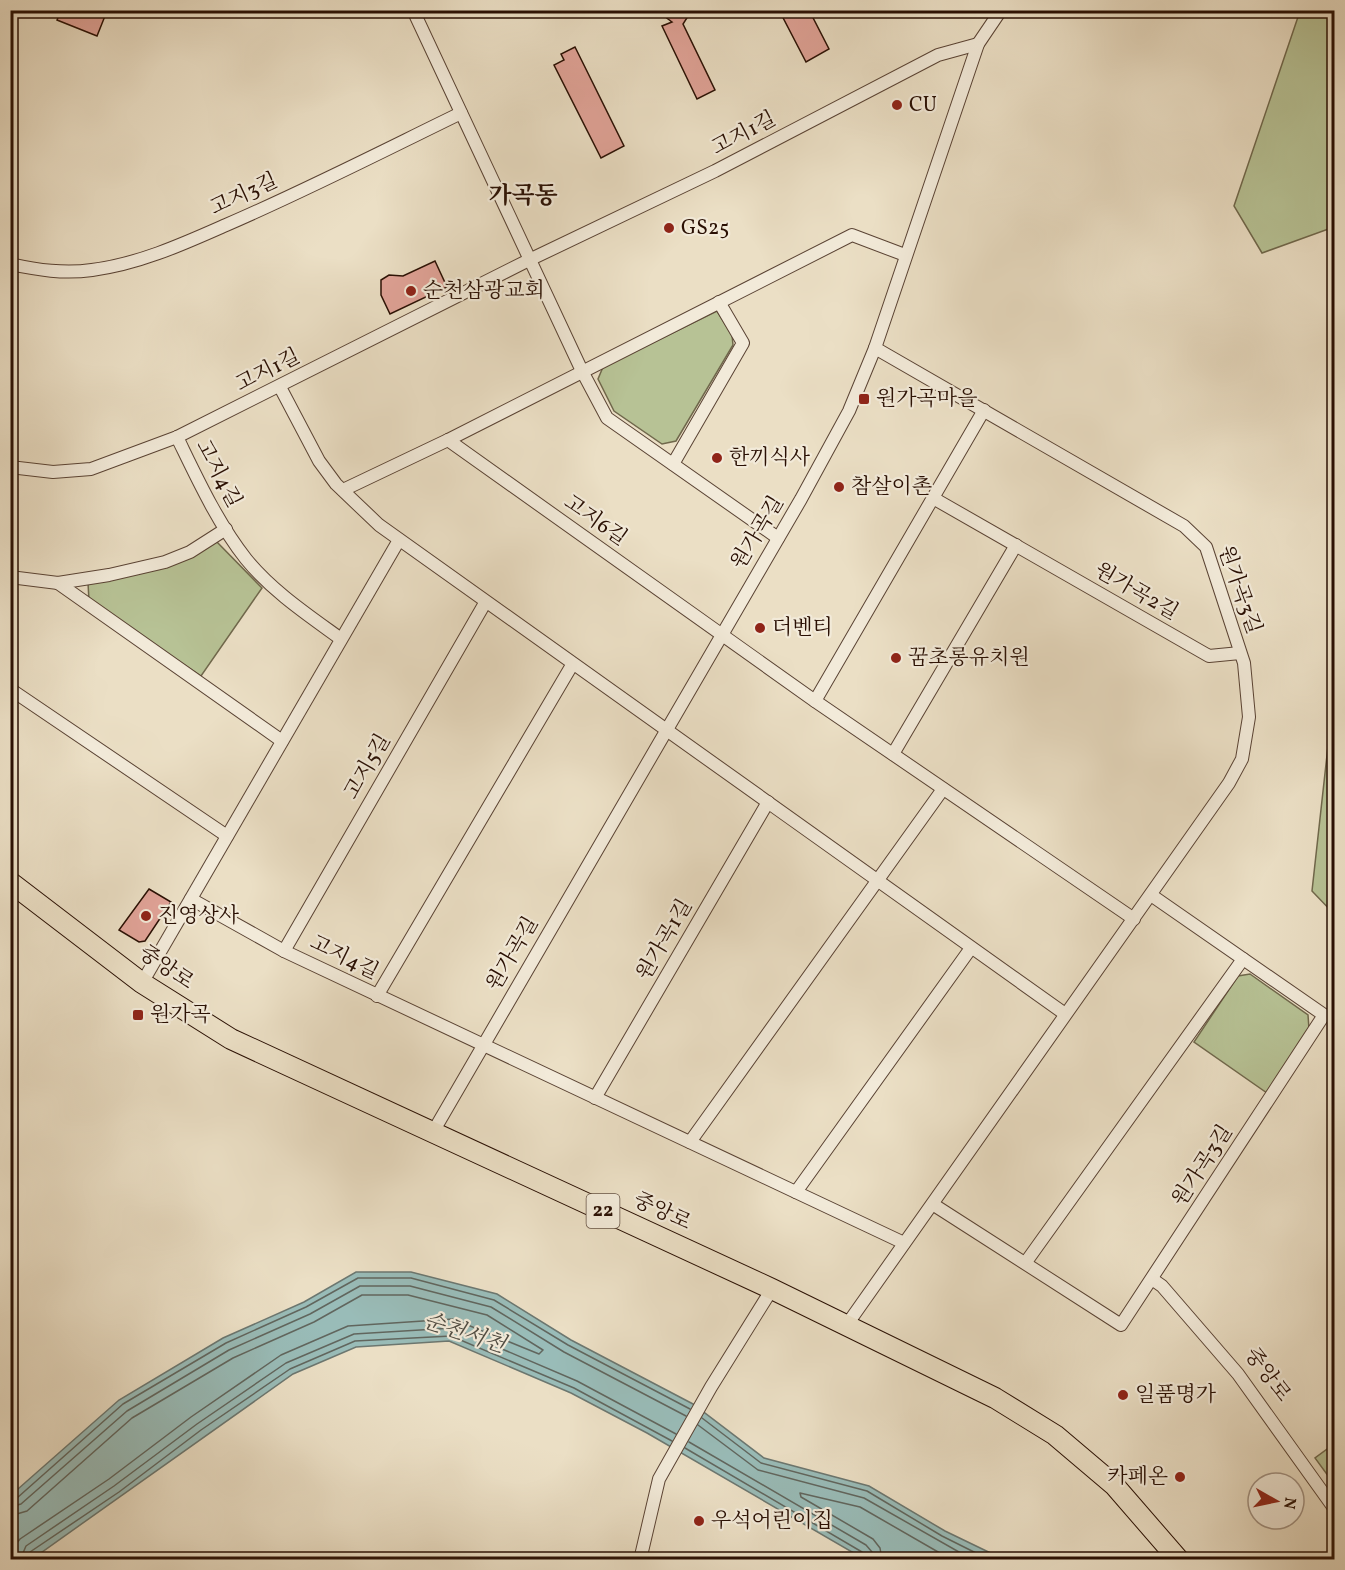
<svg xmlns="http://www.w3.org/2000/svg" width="1345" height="1570" font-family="Vollkorn,'Noto Serif KR',serif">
  <rect width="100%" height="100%" fill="#ebdfc5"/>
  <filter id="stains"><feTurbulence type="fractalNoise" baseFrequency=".00333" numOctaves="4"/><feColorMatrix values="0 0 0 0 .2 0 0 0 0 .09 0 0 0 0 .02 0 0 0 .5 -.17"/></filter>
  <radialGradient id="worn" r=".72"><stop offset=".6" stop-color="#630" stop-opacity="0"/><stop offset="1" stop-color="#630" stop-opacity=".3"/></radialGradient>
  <!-- green -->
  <g fill="#b7c295" stroke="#70684c" stroke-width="1.5">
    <polygon points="1300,11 1334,11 1334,227 1262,253 1234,206"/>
    <polygon points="717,311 732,335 733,345 676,441 662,444 614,411 598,379 603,367"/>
    <polygon points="216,541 262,588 201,676 89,601 88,583"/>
    <polygon points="1334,568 1334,914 1312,891 1328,746 1328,582"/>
    <polygon points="1250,974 1308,1015 1309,1029 1267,1093 1194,1042 1238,976"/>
    <polygon points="1334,1444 1334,1484 1315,1458"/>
  </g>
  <!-- water -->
  <polygon fill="#99bcb8" stroke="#6c7770" stroke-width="1.5" points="356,1272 411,1272 497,1294 571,1340 693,1404 764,1458 869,1486 945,1531 1003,1559 864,1559 647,1433 571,1393 449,1341 356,1347 293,1374 42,1552 28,1559 11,1559 10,1496 119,1400 223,1338 304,1302"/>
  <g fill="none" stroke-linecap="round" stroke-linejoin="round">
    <!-- shore -->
    <g stroke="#61665e" stroke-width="1.5">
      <polyline points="702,1418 761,1463 867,1491 942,1536 990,1560"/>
      <polyline points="698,1425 758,1470 864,1498 973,1560"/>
      <polyline points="689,1442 866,1545 872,1552 873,1560"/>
      <polyline points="685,1448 862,1552 865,1560"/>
      <polyline points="10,1500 17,1498 123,1404 226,1343 306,1307 358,1278 411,1278 494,1300 568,1345 690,1409"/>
      <polyline points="10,1507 21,1504 127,1411 229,1350 310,1314 360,1286 410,1286 491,1307 564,1352 686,1416"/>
      <polyline points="10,1516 27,1511 132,1418 233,1358 314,1322 362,1295 408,1295 487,1315 543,1350 539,1354 453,1319 348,1326 281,1355 191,1417 109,1479 20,1539 13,1548 11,1560"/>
      <polyline points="20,1560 26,1546 114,1486 197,1424 286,1363 354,1334 453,1328 577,1381 676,1434"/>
      <polyline points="27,1560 30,1552 119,1492 201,1430 290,1369 355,1341 451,1336 574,1388 672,1441"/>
      <polyline points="882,1560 880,1548 873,1539 801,1497 800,1493 860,1507 952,1560"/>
    </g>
  </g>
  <!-- building -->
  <g fill="#e1a398" stroke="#290f03" stroke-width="1.5">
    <polygon points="61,10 91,10 105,16 97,36 57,20"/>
    <polygon points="656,10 692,10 683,24 715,90 697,99 662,26 672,22"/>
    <polygon points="779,10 809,10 829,49 806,62"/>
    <polygon points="575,47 624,146 601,158 554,65 564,60 561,54"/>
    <polygon points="435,261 447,287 390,314 381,295 381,280 389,275 403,276"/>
    <polygon points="149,889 171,902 145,941 139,942 119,930"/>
  </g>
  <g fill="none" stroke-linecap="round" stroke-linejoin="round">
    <!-- street casing -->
    <g stroke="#5a4334" stroke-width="14">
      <g id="street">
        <polyline points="413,10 582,371 607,418 778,538"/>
        <path d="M10,264c28,6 54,10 82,6 47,-6 91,-26 134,-45 79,-34 157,-74 235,-112"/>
        <polyline points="280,387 319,461 336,484 379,525 1065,1014"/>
        <path d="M177,437c20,41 40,85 69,122 26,32 62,56 95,80"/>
        <polyline points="448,440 815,701 1134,919"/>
        <polyline points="673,464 743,343 719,302"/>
        <polyline points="10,467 53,472 91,469 177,437 529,260 715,171 938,55 978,44"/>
        <polyline points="343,490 448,440 852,235 905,255"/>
        <polyline points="933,498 1209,656 1240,653"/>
        <polyline points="10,577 58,583 109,575 165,562 190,552 226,529"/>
        <polyline points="58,583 282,741"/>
        <polyline points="10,689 227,836"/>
        <polyline points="815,701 984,410"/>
        <polyline points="893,754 1016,545"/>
        <polyline points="191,899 284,951 904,1243"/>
        <polyline points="284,951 485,603"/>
        <polyline points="142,983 399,540"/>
        <polyline points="377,996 572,665"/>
        <polyline points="595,1098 768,802"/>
        <polyline points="433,1132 801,499 849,411 875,348 978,44 1001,10"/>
        <polyline points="690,1142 943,789"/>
        <polyline points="796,1192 971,948"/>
        <polyline points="934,1205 1121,1325 1324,1015 1151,895"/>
        <polyline points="1026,1262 1243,959"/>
        <polyline points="1152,1279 1162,1286 1238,1374 1334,1508"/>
        <polyline points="846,1326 1229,783 1242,759 1249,717 1244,663 1206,547 1184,526 875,348"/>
        <polyline points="640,1560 659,1479 711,1387 772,1289"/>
      </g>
    </g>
    <!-- primary casing -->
    <g stroke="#290f03" stroke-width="22">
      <polyline id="primary" points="10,882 142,983 231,1039 772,1289 995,1398 1055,1435 1114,1485 1179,1560"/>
    </g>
    <!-- street -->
    <use href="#street" stroke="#f2ead9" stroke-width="12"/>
    <!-- primary -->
    <use href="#primary" stroke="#ebdfc5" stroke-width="20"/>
  </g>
  <!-- markers -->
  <g fill="#8f2418" stroke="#f2ead9" stroke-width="2">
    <circle cx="897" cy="105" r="6"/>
    <circle cx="669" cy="228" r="6"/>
    <circle cx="411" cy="291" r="6"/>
    <rect x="858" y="393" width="12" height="12" rx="3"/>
    <circle cx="717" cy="458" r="6"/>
    <circle cx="839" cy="487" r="6"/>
    <circle cx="760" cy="628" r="6"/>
    <circle cx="896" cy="658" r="6"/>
    <circle cx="146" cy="916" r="6"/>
    <rect x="132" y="1009" width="12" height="12" rx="3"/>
    <circle cx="1123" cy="1395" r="6"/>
    <circle cx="1180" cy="1477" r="6"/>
    <circle cx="699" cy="1521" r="6"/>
  </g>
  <g text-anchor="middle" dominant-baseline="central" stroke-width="4.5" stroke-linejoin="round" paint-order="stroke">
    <!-- shield labels -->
    <rect fill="#f2ead9" stroke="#655143" stroke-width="1.5" x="586.5" y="1194" width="33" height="34" rx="4.5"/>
    <g font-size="20" font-weight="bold" fill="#290f03">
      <text x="603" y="1211">22</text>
    </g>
    <!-- poi labels -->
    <g font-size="21" fill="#290f03" stroke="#f2ead9" text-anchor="start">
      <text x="909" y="105">CU</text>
      <text x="681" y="228">GS25</text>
      <text x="423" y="291">순천삼광교회</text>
      <text x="876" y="399">원가곡마을</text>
      <text x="729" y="458">한끼식사</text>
      <text x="851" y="487">참살이촌</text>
      <text x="772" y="628">더벤티</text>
      <text x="908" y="658">꿈초롱유치원</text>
      <text x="158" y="916">진영상사</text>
      <text x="150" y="1015">원가곡</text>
      <text x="1135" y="1395">일품명가</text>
      <text x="1168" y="1477" text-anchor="end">카페온</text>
      <text x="711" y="1521">우석어린이집</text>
    </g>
    <!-- street labels -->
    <g font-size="21" fill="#290f03" stroke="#f2ead9">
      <text transform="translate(744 134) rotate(-28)">고지1길</text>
      <text transform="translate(244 195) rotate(-25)">고지3길</text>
      <text transform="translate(268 371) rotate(-27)">고지1길</text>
      <text transform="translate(218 474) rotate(62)">고지4길</text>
      <text transform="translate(595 521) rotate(35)">고지6길</text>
      <text transform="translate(758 533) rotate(-59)">원가곡길</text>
      <text transform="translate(1239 590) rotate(71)">원가곡3길</text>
      <text transform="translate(1136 592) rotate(30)">원가곡2길</text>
      <text transform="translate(368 767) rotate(-60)">고지5길</text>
      <text transform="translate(665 940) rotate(-60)">원가곡1길</text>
      <text transform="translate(513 954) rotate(-60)">원가곡길</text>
      <text transform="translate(344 958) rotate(26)">고지4길</text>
      <text transform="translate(166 968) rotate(34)">중앙로</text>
      <text transform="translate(1203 1166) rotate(-57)">원가곡3길</text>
      <text transform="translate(662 1212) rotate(25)">중앙로</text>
      <text transform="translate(1267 1375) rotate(53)">중앙로</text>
    </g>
    <!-- water labels -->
    <g font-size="22" font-style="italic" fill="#504c42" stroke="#f2ead9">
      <text transform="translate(464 1334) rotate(18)">순천서천</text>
    </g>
    <!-- quarter labels -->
    <g font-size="24" font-weight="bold" fill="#290f03" stroke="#f2ead9">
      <text x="523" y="197">가곡동</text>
    </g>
  </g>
  <!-- margin -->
  <rect width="1345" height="1570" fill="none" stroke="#ebdfc5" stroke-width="36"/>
  <rect x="12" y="12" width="1321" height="1546" fill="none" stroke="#290f03" stroke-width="3"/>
  <rect x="18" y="18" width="1309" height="1534" fill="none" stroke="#290f03" stroke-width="1.5"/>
  <!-- north arrow -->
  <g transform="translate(1276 1501) rotate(99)"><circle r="28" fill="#f2ead9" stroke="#a29283" stroke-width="1.5"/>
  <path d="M0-4.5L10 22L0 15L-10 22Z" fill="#8f2418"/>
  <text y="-9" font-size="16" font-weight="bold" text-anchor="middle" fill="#290f03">N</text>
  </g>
  <rect width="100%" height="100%" filter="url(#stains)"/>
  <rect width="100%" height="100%" fill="url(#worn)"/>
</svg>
